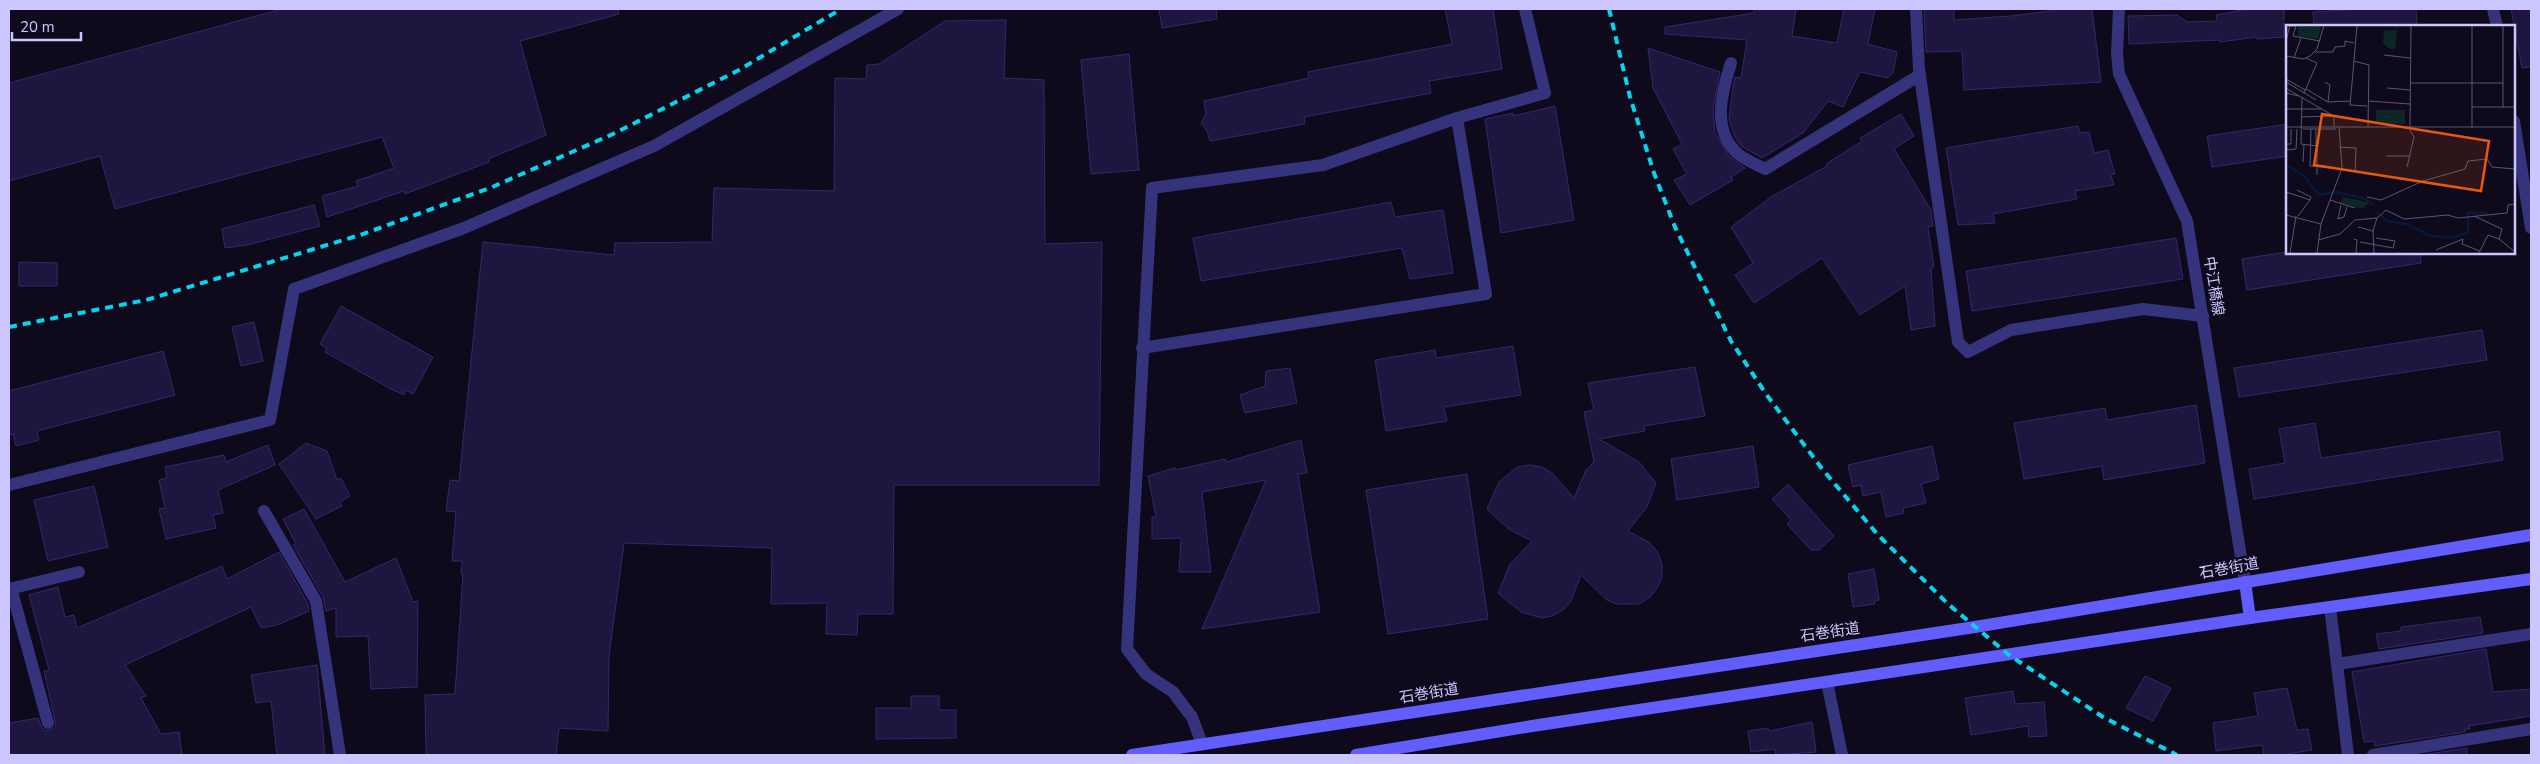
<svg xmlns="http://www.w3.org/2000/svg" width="2540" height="764" font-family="'Nunito Sans','Noto Sans JP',sans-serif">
  <rect width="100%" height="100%" fill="#0e0a1c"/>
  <!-- building -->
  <g fill="#1e163e" stroke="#34276b">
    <polygon points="282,9 618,9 619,14 520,41 546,135 488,159 489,162 405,194 404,191 327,217 322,196 358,186 356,181 394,168 382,137 115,209 100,156 9,181 9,83"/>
    <polygon points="1159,9 1216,9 1217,19 1162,28"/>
    <polygon points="1445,9 1493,9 1502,69 1429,81 1431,93 1304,117 1305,124 1210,141 1207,131 1201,123 1206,114 1204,101 1309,78 1308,72 1452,44"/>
    <polygon points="1754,9 1796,9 1792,36 1837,43 1844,9 1875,9 1868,44 1897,52 1893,73 1887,78 1860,72 1843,107 1828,101 1803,133 1762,158 1741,146 1735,137 1729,119 1733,87 1735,77 1741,78 1747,40 1665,34 1665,27 1754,13"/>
    <polygon points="1924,9 1954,9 1954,20 2010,16 2051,11 2051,9 2092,9 2101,82 1964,90 1962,51 1926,52"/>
    <polygon points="2247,9 2284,9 2284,37 2257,39 2256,37 2220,42 2219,40 2129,44 2128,16 2177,15 2187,22 2217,21 2216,15"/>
    <polygon points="2361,9 2416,9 2417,26 2314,26 2313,12"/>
    <polygon points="2511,9 2531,9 2531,67 2522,68"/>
    <polygon points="1006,20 1004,78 1044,80 1045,244 1102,242 1099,485 894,485 893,614 858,614 857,635 826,634 827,603 771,604 772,548 624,543 609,656 608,731 559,728 556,755 426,755 425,695 455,694 463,574 461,574 462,561 452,561 456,512 446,511 450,480 459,481 483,242 614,255 615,243 712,242 714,188 834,191 835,78 866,79 867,65 879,64 945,21"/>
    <polygon points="1648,48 1720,72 1713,108 1715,133 1729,156 1745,168 1731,177 1733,180 1690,205 1674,180 1687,174 1673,149 1682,144 1653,88"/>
    <polygon points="1129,54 1139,170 1091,174 1081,60"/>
    <polygon points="1555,106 1574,220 1501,233 1485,119 1513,113 1513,116"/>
    <polygon points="1901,114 1914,136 1894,149 1931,210 1933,226 1928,227 1934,267 1931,269 1935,326 1911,330 1905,286 1860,315 1822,258 1754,303 1735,275 1753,263 1731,227 1771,197 1827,166 1826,164 1862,141 1860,138"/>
    <polygon points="2288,124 2288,156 2212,167 2207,136"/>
    <polygon points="2078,126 2080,133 2089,132 2094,153 2108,150 2115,174 2111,175 2114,185 2075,191 2077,199 1993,214 1995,223 1958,225 1946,148"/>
    <polygon points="1391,202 1395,217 1443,210 1453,273 1410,279 1402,248 1201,281 1193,238"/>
    <polygon points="314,205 320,226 247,245 225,248 222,229"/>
    <polygon points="2176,238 2183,279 1972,311 1966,271"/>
    <polygon points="2286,252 2420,252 2421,263 2247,290 2242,259"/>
    <polygon points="19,262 57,263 57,286 19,286"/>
    <polygon points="341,306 433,357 413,394 406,390 404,395 391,389 325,352 327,348 320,344"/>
    <polygon points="254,322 263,361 241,366 232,327"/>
    <polygon points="2482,330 2487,360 2239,397 2234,368"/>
    <polygon points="1513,346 1521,395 1444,407 1447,421 1386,431 1375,360 1435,350 1436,358"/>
    <polygon points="163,351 175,395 37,431 39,440 16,446 13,434 9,435 9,391"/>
    <polygon points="1695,367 1705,416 1644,426 1645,431 1599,439 1639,462 1656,483 1647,507 1628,531 1650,543 1658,553 1662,564 1662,577 1657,588 1650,597 1639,604 1617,604 1607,600 1581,575 1571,601 1563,610 1552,616 1542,618 1521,612 1498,593 1510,564 1532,541 1510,530 1487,509 1499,482 1517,467 1530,465 1542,467 1552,473 1574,498 1586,470 1594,462 1584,412 1594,410 1588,383"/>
    <polygon points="1290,368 1297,403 1245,413 1240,395 1265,386 1266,371"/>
    <polygon points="2196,405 2205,463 2104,480 2102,466 2024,479 2014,423 2105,408 2107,420"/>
    <polygon points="2315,423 2321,458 2499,431 2503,460 2254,499 2249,469 2285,463 2279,429"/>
    <polygon points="1301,440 1307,473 1298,474 1320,612 1202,629 1266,480 1202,492 1211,572 1179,572 1181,538 1152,539 1152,517 1156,517 1148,476 1175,468 1175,470 1225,459 1226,462"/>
    <polygon points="306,443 327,451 337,480 341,478 350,496 340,502 342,506 316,519 279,464"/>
    <polygon points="268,445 275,465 218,490 223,513 213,515 216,528 166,539 159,509 165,508 159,480 167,478 165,467 224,455 226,462"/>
    <polygon points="1753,446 1759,487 1677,500 1671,459"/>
    <polygon points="1932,446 1939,479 1921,484 1926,503 1903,508 1904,513 1886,517 1881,492 1863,496 1861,485 1853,487 1848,465"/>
    <polygon points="1467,474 1488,619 1388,634 1366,490"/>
    <polygon points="1788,484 1834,536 1819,550 1811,550 1787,524 1791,520 1772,499"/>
    <polygon points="94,486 108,547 48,561 34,500"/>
    <polygon points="304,509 345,582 396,558 413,602 418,601 417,687 371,689 368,636 336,637 336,608 326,611 323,597 293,545 296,544 283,519"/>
    <polygon points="279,552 308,604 309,611 277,625 261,628 251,607 125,665 146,696 141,698 161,734 179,732 182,755 9,755 9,723 38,718 42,728 46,731 53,729 56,725 44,671 49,670 29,595 58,587 65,617 74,615 77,628 222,566 227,579"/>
    <polygon points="1874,569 1879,600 1874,601 1875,604 1853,607 1848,574"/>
    <polygon points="2480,617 2483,633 2379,649 2376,634 2401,631 2401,627"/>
    <polygon points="2486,649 2493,692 2531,689 2531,716 2469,726 2470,729 2465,729 2465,732 2375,746 2374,741 2364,742 2352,672"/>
    <polygon points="317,665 325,755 277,755 271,701 256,703 251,675"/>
    <polygon points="2145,676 2171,688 2153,721 2126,708"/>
    <polygon points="2287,688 2297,730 2308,729 2312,750 2281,755 2264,755 2262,745 2216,751 2213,723 2258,716 2254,693"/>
    <polygon points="2013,691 2015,704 2044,702 2047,736 2029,737 2028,726 1971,735 1965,698"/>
    <polygon points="911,696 939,696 939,710 956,710 956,738 876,739 876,708 911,708"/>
    <polygon points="1812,722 1816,752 1776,755 1775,749 1751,752 1748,731 1768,728 1769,731"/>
    <polygon points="2467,748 2467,755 2422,755"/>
  </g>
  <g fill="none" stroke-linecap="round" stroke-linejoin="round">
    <!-- lane -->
    <g stroke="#36337d" stroke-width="12">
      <path d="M1731,63c-9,28 -19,64 4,88 7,8 21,13 30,18l155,-94"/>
      <polyline points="1457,118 1545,93 1525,9"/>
      <polyline points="1152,188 1323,165 1457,118 1486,294"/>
      <polyline points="264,511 316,601 340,755"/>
      <polyline points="11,588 48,723"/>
      <polyline points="9,589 79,572"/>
      <polyline points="2337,664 2531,634"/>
    </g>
    <!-- street -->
    <g stroke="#36337d" stroke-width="12">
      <polyline points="1916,9 1919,69 1958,342 1968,352 2011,330 2143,309 2203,316"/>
      <polyline points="2119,9 2117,54 2119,74 2187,221 2245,582"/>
      <polyline points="2493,9 2497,26"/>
      <polyline points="2514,121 2531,228"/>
      <polyline points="1152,188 1127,649 1146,674 1173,692 1192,717 1202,744"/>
      <polyline points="1142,348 1486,294"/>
      <polyline points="9,485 270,420 294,289 464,228 654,146 898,9"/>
      <polyline points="2330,607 2348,755"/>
      <polyline points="1827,682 1842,755"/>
      <polyline points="2373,755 2531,729"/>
    </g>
    <!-- secondary -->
    <g stroke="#615dff" stroke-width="12">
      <polyline points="2245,582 2250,618"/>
      <polyline points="1132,755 1975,627 2531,535"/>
      <polyline points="1356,755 1532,726 2250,618 2531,579"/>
    </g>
    <!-- rail -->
    <g stroke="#00d8f1" stroke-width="4" stroke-dasharray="8 6" stroke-linecap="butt">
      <polyline points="1609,9 1630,97 1654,173 1675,227 1731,341 1766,394 1823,470 1878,535 1948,604 2009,655 2103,717 2177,755"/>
      <polyline points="9,327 146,300 360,235 490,188 613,134 739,70 841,9"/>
    </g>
  </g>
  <g text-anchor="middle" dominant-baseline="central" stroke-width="5" stroke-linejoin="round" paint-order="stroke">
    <!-- street labels -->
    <g font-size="15" fill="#ccc6ff" stroke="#0e0a1c">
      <text transform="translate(2214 286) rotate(81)">中江橋線</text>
      <text transform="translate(2229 568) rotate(-10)">石巻街道</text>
      <text transform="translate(1830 632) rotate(-8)">石巻街道</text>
      <text transform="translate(1429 693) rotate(-9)">石巻街道</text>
    </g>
  </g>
  <!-- overview -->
  <g transform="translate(2286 25)">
    <rect width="229" height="229" fill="#0e0a1c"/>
    <path d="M12,0h23l-3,14 -20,-3zM111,5l-2,19 -7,-1 -5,-5 1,-12zM90,85h29v14h-29zM57,172l11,2 15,4 -7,6 -21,-6z" fill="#0d2626"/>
    <path fill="none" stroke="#061939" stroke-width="2.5" d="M0,140l18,11 15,19 18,-3 26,6 10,7M91,187l10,9 20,3 24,12 21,2 16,-6v-19h20"/>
    <path fill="none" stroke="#5a5577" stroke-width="1" d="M71,0l-3,36 15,4 -1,62M4,1h6l-3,10 27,5M0,16l4,-16M29,27h18l2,-5 10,-1v-5l9,2M98,30l26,3M0,31l17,3 7,-3 7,-7 7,-24M8,33l7,-20M68,36l-4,44 17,1M0,54l19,11M0,57l30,18M39,57l5,3 -2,17 22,-1M124,58h93M0,63l13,8M101,63l23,2M20,64l22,13M0,68l13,3 35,20v11M18,68l13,-30 -11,-5M16,72l-1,47 16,2v29M82,76l42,3M186,82h43M217,82v-82M0,84h35M15,92l33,-1M0,102h229M124,102l1,-102M186,103v-103M17,104h33M25,104l-1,37 31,3M0,119h5v-15M30,120v-16M53,122l17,1 -1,24 -14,-3M0,125l10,-1 1,-20M100,131h24M17,137l1,-17M121,142l7,-30 -4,-7M11,165l14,7 -1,3M0,167l24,8 -12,16M81,172l14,3 42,-19 42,-12 3,-8 19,-2 5,8 23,2M44,175l25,8M55,180l-3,14 6,-2 3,-10M0,190l35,9M188,191l28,13 -3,10 16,13M72,202l15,4M68,214l3,1 -1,13M32,215l22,-6 15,-14 22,-2M74,217l33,6 2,-7 -19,-3M150,225l27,-11 -1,5 18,7M4,228l6,-37M31,228l4,-29 21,-56 -3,-41M88,228l-1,-22 4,-13 9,-8 18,9 44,-4 10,3 49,-5 1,-8 7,-1M193,228l9,-18 11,4"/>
    <path fill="#e8590c" fill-opacity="0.15" stroke="#e8590c" stroke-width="2.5" d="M36,89l167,27 -8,50 -167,-26z"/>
    <rect width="229" height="229" fill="none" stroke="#ccc6ff" stroke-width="2.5"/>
  </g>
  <!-- border -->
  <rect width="2540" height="764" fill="none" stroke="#ccc6ff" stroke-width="20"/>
  <!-- scale -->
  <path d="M12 32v8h69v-8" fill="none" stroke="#ccc6ff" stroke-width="2.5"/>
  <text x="20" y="32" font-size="15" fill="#ccc6ff" stroke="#0e0a1c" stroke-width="4" paint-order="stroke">20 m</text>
</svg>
